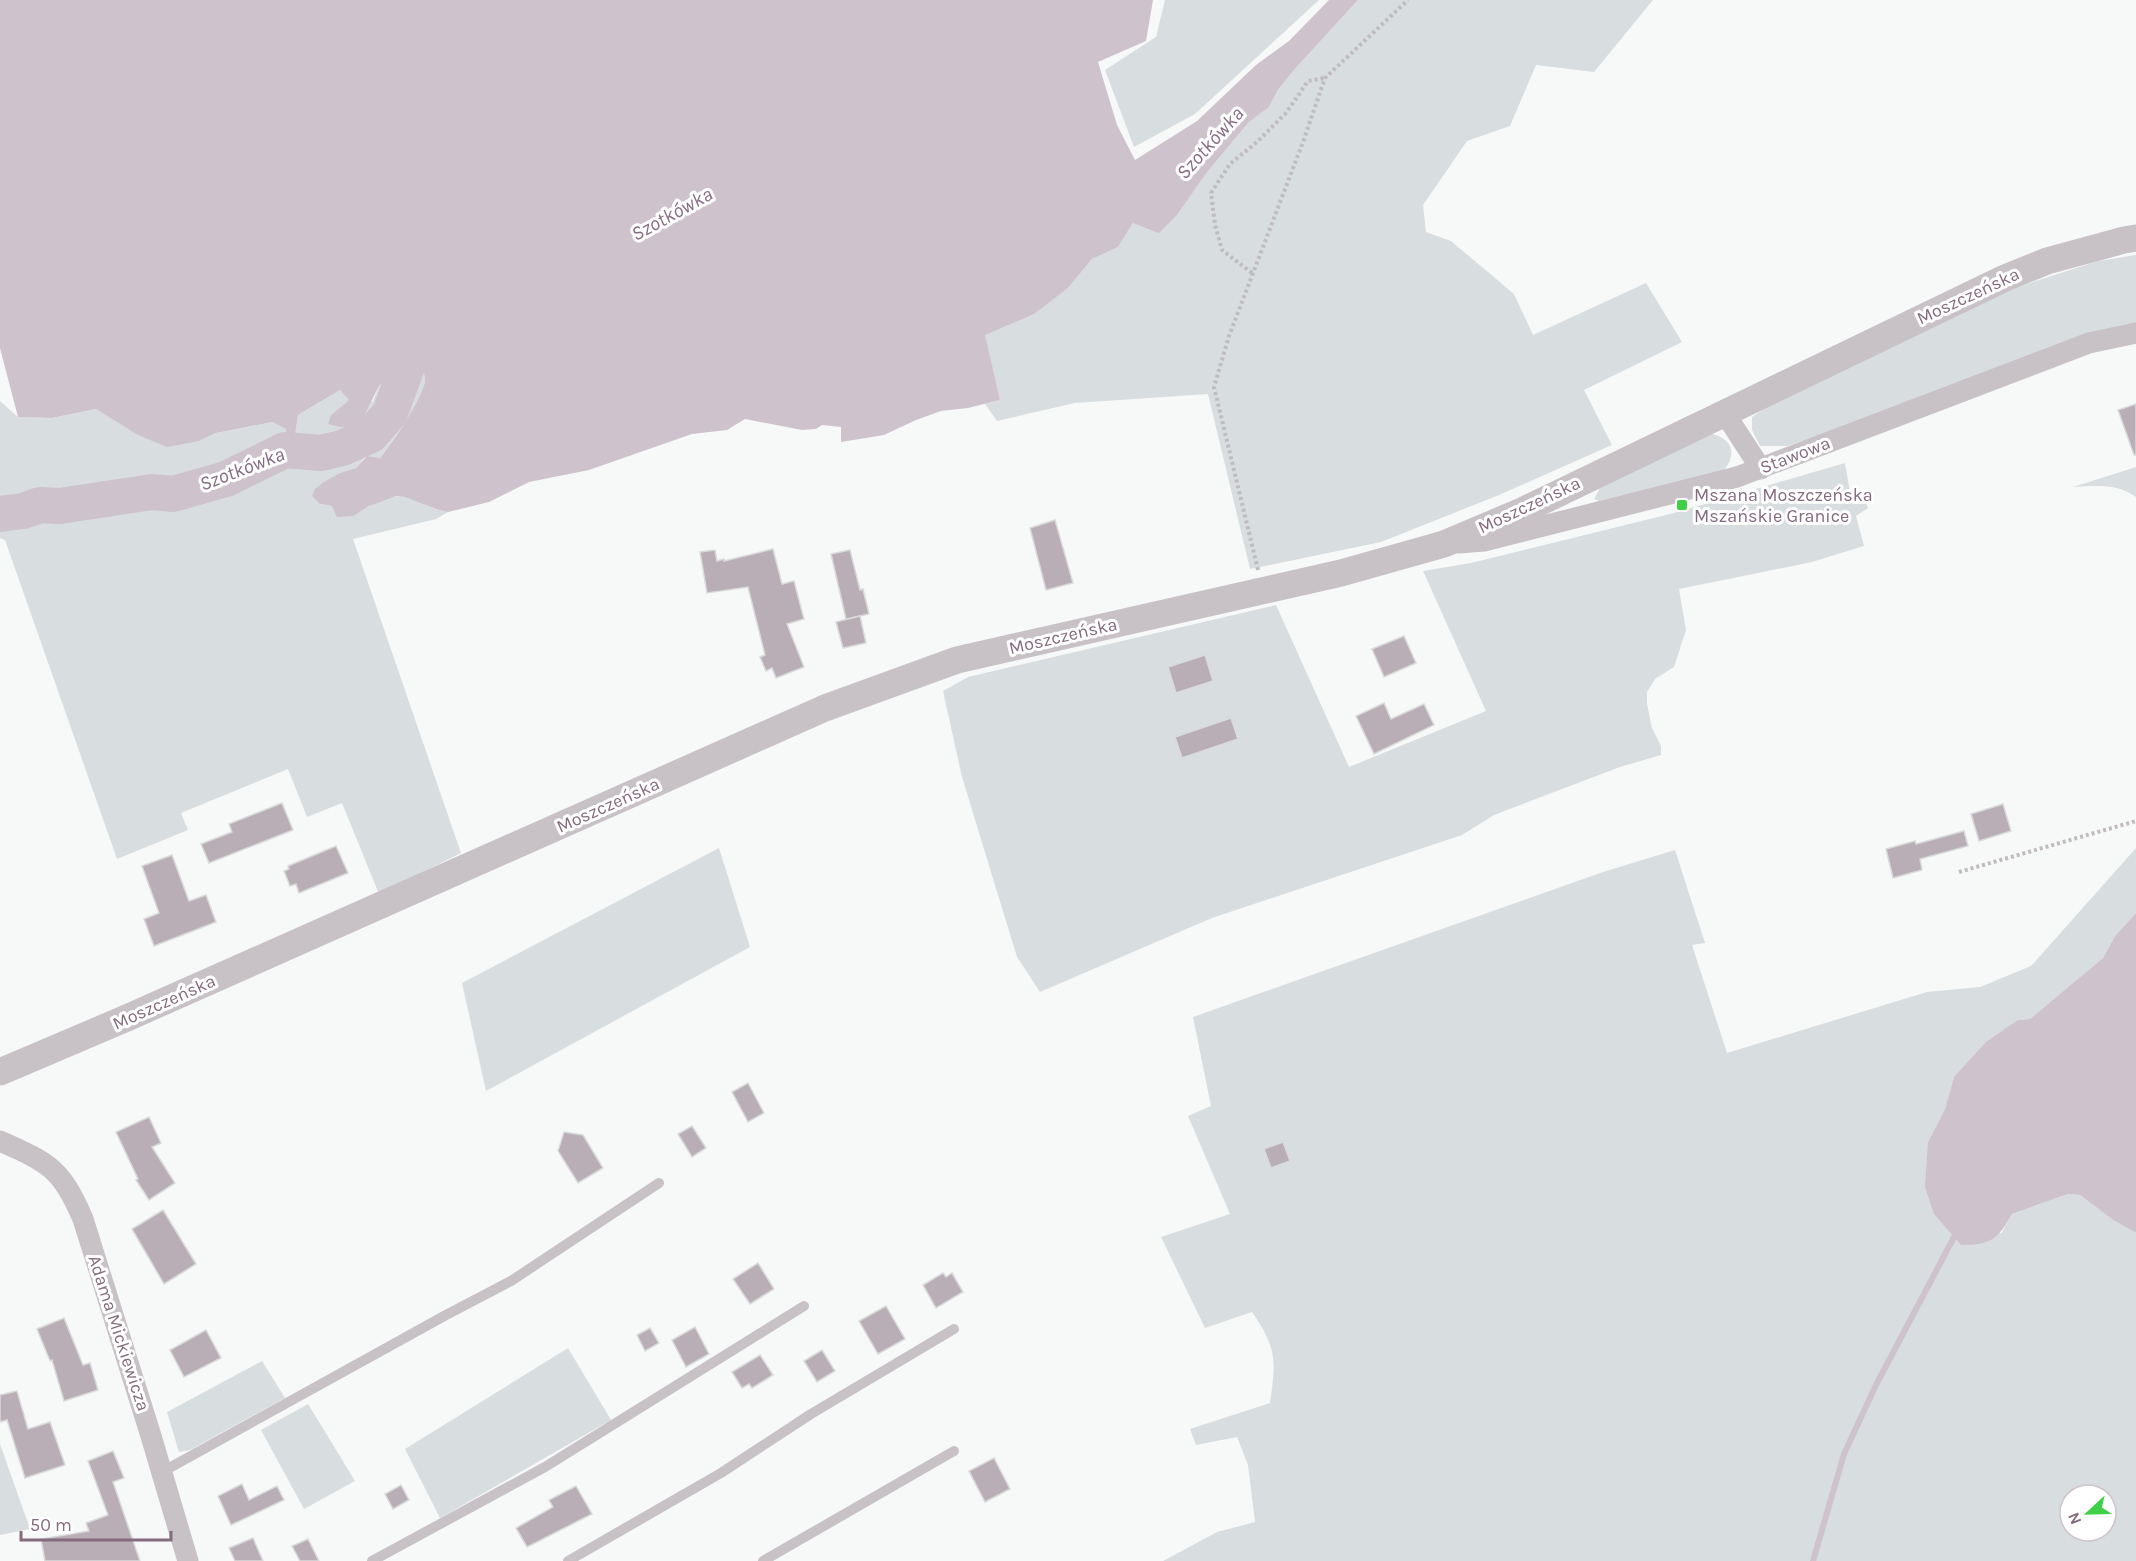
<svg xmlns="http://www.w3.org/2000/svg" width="2136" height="1561" font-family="Karla,sans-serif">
  <rect width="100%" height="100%" fill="#f7f9f8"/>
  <!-- green -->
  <g fill="#d8dddf" fill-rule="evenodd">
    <polygon points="1165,0 1319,0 1195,114 1134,147 1105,70 1156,37"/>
    <polygon points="1358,0 1653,0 1594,72 1536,65 1510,126 1467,141 1423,205 1426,232 1451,241 1514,294 1533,335 1646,283 1682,342 1584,390 1612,445 1499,495 1381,542 1250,569 1208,394 1075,403 997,421 985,404 1000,400 984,335 1034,313 1068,288 1092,259 1118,247 1133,223 1177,215 1208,171 1248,123 1269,107 1278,90 1294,70"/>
    <polygon points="2136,255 2136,325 1788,446 1760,446 1752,430 1752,417 1767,407 2008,290 2098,261"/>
    <path d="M409,361l13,2c1,6 4,13 3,19 -1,15 -35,63 -45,76l-14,-2 -10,12 -16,5 -20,31 12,2 22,10c15,-10 34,-23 53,-19 15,4 26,13 41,15l-12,7 -83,20 108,314 -82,41 -37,-91 -35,14 -19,-48 -107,44 7,17 -71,29 -112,-319 -5,-2v-137l18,16 34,1 44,-9 19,10 84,22 17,-8 58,-11 12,7 1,9 8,-2 3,-21 42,-25 9,10 -18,15 42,-14 6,-15z"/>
    <path d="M1708,433c23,4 31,20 15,38l-124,30 -5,-2 6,-11z"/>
    <polygon points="1845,463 1850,492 1862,491 1868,508 1856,516 1864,546 1812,562 1679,589 1686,630 1674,667 1655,679 1647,692 1647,704 1652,728 1661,746 1661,755 1620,767 1494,815 1462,835 1212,918 1040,992 1017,957 962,777 943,691 968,677 1276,605 1349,767 1486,711 1423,571 1471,563 1674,513"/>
    <path d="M2136,467v30c-19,-14 -41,-11 -63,-10z"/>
    <polygon points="719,848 750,947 486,1091 462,983"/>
    <path d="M2136,848v65l-21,23 -12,22 -73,61 -12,1 -64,57 -9,32 -17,33 73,92 11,-20 56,-20 12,1 33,25 23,13v328h-973l54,-29 38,-10 -7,-57 -11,-28 -41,8 -6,-16 80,-26c6,-42 7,-55 -18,-91l-47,16 -44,-91 69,-23 -42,-98 23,-10 -18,-89 410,-145 72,-22 30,93 -13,2 35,108 200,-61 53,-5 51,-21zM2070,1495h36v36h-36z"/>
    <polygon points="568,1348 611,1420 440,1518 405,1449"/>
    <polygon points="262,1361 285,1398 190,1450 179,1452 167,1412"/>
    <polygon points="308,1404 355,1481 304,1509 261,1430"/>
    <polygon points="0,1444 30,1529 0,1535"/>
  </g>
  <!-- water -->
  <g fill="#cec2cc">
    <path d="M0,0h1153l-7,41 -48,21 19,63 18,35 62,-39 59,-56 33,-24 40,-41h29l-64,70 -16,20 -9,17 -21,16 -40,48 -31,44 -18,18 -26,-10 -15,24 -26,12 -24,29 -34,26 -49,21 15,65 -32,8 -27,3 -25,9 -32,15 -43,7v-15l-19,-2 -6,4 -14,1 -57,-11 -18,11 -35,4 -103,36 -60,12 -40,20 -41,10 -9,-2 -34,-13 -9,-1 -27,10 -15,10 -17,1 -5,-11 -12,-2 -8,-8 3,-7 9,-7 16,-9 16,-5 11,-12 13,2c11,-13 44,-62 45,-77 0,-5 -2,-13 -3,-18l-13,-2 -30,25 -16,32 -9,8 -14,1 -12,-3 3,-9 18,-15 -9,-10 -42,25 -3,21 -8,2 -1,-9 -13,-7 -57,11 -17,8 -32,6 -29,-12 -42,-26 -44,9 -34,-1 -18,-69z"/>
    <path d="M2136,913v320l-23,-13 -33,-25 -12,-1 -56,20c-14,25 -21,31 -51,31l-27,-31 -9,-27 3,-45 17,-33 9,-32 32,-35 32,-22 12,-1 73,-61 12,-22z"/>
  </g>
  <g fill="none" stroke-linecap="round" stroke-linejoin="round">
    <!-- stream -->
    <polyline stroke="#cec2cc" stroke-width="6" points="1813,1561 1844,1454 1876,1385 1954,1237"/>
    <!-- river -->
    <polyline stroke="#cec2cc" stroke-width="36" points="0,514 23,511 40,505 60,506 152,492 173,494 226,479 285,450 321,453 342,448 371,435 390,413 409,361 453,336"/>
  </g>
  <!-- building -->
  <g fill="#b9aeb6" stroke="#d9dada" stroke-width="1.5">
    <polygon points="2136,404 2136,455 2134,455 2118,410"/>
    <polygon points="1055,520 1073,583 1046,590 1030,528"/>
    <polygon points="773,549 782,584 794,581 804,619 787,624 804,667 776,678 772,668 766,671 760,657 765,655 748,587 707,593 700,552 715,550 717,561 724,559 724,561"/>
    <polygon points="850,550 860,590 863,589 869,614 846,619 831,554"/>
    <polygon points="860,616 866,643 843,648 836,622"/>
    <polygon points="1404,636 1416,663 1384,677 1372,649"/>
    <polygon points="1205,655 1213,681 1176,693 1168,667"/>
    <polygon points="1384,703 1391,719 1424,704 1434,725 1374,754 1356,716"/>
    <polygon points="1231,718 1238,739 1182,758 1175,737"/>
    <polygon points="282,803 293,830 209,863 201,844 232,832 229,824"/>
    <polygon points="2003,804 2011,831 1979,841 1971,814"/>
    <polygon points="1964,831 1968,846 1920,859 1922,870 1893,878 1886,849 1915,841 1916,844"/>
    <polygon points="336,846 348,873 299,893 296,884 290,886 284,871 289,869 288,866"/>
    <polygon points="172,855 189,901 206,895 216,922 154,946 144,919 159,913 142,866"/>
    <polygon points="748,1083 764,1113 748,1122 732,1092"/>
    <polygon points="149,1117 161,1143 152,1147 175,1183 149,1200 136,1180 138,1179 116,1132"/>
    <polygon points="692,1126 706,1148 692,1157 678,1134"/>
    <polygon points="564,1132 583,1135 603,1168 578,1183 558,1151"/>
    <polygon points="1283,1142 1290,1161 1271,1168 1264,1149"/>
    <polygon points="163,1210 196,1264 164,1284 132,1229"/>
    <polygon points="758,1263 774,1289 750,1304 733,1279"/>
    <polygon points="943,1273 946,1277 952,1273 963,1292 936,1308 923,1285"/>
    <polygon points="886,1306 905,1339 878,1354 859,1321"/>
    <polygon points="64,1318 83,1365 90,1363 98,1390 64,1401 52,1360 50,1361 37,1329"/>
    <polygon points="695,1327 709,1354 686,1367 672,1340"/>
    <polygon points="650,1328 659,1343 645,1351 637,1335"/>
    <polygon points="206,1330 221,1358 184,1377 170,1350"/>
    <polygon points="822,1350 835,1371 817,1382 804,1361"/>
    <polygon points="760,1355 773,1375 752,1388 749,1384 742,1388 732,1372"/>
    <polygon points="17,1391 28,1429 50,1422 65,1465 25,1478 7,1420 0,1422 0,1395"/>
    <polygon points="113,1451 124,1478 113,1482 140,1561 45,1561 41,1539 89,1531 86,1523 108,1515 88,1461"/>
    <polygon points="994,1458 1010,1489 985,1502 969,1471"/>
    <polygon points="242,1484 249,1500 277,1486 284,1500 231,1525 218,1496"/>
    <polygon points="401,1485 409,1500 393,1509 385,1494"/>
    <polygon points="576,1486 592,1514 527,1547 516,1528 553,1507 549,1500"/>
    <polygon points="253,1538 263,1561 235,1561 229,1548"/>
    <polygon points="308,1539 319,1561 300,1561 292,1546"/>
  </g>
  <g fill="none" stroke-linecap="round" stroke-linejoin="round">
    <!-- path -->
    <g stroke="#c0bbbf" stroke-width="4" stroke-dasharray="3 3" stroke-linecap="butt">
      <polyline points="1252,273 1222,250 1215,225 1211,193 1230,164 1258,141 1286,113 1308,81 1325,78"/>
      <polyline points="1258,570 1214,387 1229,336 1303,142 1325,78 1408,0"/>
      <polyline points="1959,872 2136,821"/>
    </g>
    <!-- service -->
    <g stroke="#c8c1c6" stroke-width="10">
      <polyline points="162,1472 446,1315 511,1281 659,1183"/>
      <polyline points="372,1561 545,1467 804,1306"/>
      <polyline points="568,1561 721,1473 811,1414 954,1329"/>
      <polyline points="763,1561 954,1451"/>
    </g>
    <!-- minor -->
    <g stroke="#c8c1c6" stroke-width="21">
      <polyline points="1724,412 1761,469"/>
      <polyline points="1459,543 1484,541 1737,477 2089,343 2136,333"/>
      <path d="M0,1141c49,22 61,27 83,78l68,217 37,125"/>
    </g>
    <!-- tertiary -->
    <polyline stroke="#c8c1c6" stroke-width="27" points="0,1072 129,1017 825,708 957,660 1341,573 1444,544 1522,511 2005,278 2047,261 2124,240 2136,238"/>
  </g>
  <!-- markers -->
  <rect fill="#3fd048" stroke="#fff" stroke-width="2" x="1676" y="499" width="12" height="12" rx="3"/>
  <g text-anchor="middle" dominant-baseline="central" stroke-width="6" stroke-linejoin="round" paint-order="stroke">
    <!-- street labels -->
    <g font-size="18" fill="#846b7d" stroke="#fff">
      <text transform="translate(1968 296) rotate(-25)">Moszczeńska</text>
      <text transform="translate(1795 455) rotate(-21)">Stawowa</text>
      <text transform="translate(1529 505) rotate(-25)">Moszczeńska</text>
      <text transform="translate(1063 636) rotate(-13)">Moszczeńska</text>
      <text transform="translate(608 805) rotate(-24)">Moszczeńska</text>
      <text transform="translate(164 1002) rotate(-24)">Moszczeńska</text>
      <text transform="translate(119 1333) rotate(72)">Adama Mickiewicza</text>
    </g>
    <!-- poi labels -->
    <g font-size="18" fill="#846b7d" stroke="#fff" text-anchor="start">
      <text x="1694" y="495">Mszana Moszczeńska<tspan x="1694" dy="21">Mszańskie Granice</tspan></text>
    </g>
    <!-- water labels -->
    <g font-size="20" font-style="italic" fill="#866d84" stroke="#fff">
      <text transform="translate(1210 143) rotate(-48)">Szotkówka</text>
      <text transform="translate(672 214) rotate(-29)">Szotkówka</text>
      <text transform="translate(242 469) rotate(-21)">Szotkówka</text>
    </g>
  </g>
  <!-- north arrow -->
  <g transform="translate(2088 1513) rotate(248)"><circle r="28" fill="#ffffff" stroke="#cec4cb" stroke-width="1.5"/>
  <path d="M0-4.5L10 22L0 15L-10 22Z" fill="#3fd048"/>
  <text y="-9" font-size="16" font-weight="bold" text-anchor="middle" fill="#846b7d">N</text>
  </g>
  <!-- scale -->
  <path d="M21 1531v9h150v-9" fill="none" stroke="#846b7d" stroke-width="3"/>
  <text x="30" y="1531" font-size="18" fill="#846b7d" stroke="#ffffff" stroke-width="4.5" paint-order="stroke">50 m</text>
</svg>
